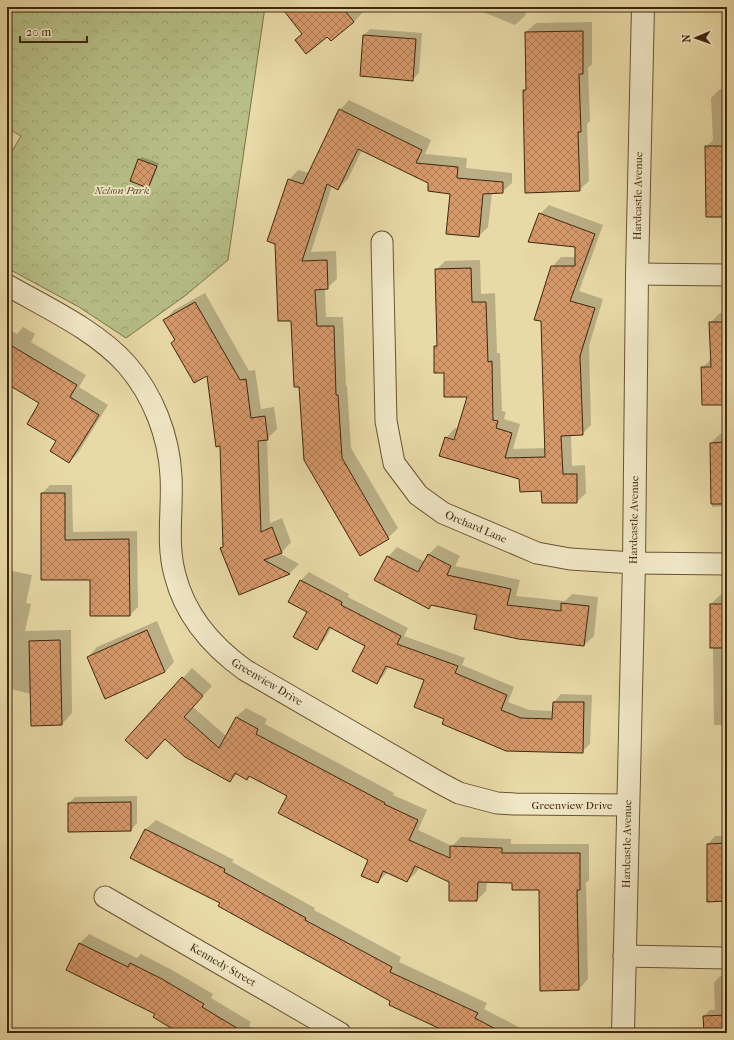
<svg xmlns="http://www.w3.org/2000/svg" width="734" height="1040" font-family="'IM FELL French Canon',serif">
  <defs>
    <pattern id="park-crowns" width="20" height="18" patternUnits="userSpaceOnUse"><rect width="20" height="18" fill="#b7bf87"/><path d="M2 6a3 3 0 1 1 6 0M12 15a3 3 0 1 1 6 0" fill="none" stroke="#9ea473"/></pattern>
    <pattern id="building-cross-hatch" width="8" height="8" patternUnits="userSpaceOnUse"><rect width="8" height="8" fill="#d6996a"/><path d="M0 0l8 8M0 8l8-8" fill="none" stroke="#af7d56"/></pattern>
  </defs>
  <rect width="100%" height="100%" fill="#e8daa7"/>
  <filter id="stains"><feTurbulence type="fractalNoise" baseFrequency=".005" numOctaves="4"/><feColorMatrix values="0 0 0 0 .2 0 0 0 0 .09 0 0 0 0 .02 0 0 0 .5 -.17"/></filter>
  <radialGradient id="worn" r=".72"><stop offset=".6" stop-color="#630" stop-opacity="0"/><stop offset="1" stop-color="#630" stop-opacity=".3"/></radialGradient>
  <!-- park -->
  <polygon fill="url(#park-crowns)" stroke="#7c724a" points="7,7 265,7 228,260 186,295 126,338 79,307 7,268 7,160 21,136 7,128"/>
  <!-- shadow -->
  <g fill="#0003">
    <polygon points="283,7 359,7 363,12 354,22 327,35 303,33"/>
    <polygon points="471,7 528,7 525,16 515,25"/>
    <polygon points="592,22 592,64 588,68 590,121 587,124 589,181 579,190 524,91 527,89 526,32 536,23"/>
    <polygon points="370,29 422,33 419,73 412,80 364,35"/>
    <polygon points="720,89 727,89 727,216 706,147 713,140 711,98"/>
    <polygon points="349,100 431,140 425,154 467,158 466,168 512,173 512,183 502,192 492,193 488,227 479,236 451,193 362,150 348,179 338,189 332,186 311,252 336,251 337,279 327,288 325,289 326,317 343,317 346,386 347,386 351,448 398,528 388,538 360,555 305,460 289,180 298,170 309,173 340,110"/>
    <polygon points="142,157 159,163 151,184 148,187 131,181 139,159"/>
    <polygon points="549,205 603,225 579,291 603,299 589,346 591,425 582,434 571,435 572,466 585,465 586,493 577,502 542,490 446,438 455,428 458,429 468,395 445,372 435,347 438,344 436,270 445,261 480,260 481,294 495,293 497,353 500,353 502,411 506,412 504,419 520,424 513,449 546,448 552,267 561,257 576,257 576,246 540,214"/>
    <polygon points="205,293 249,371 255,370 261,409 274,407 277,429 267,439 270,523 282,518 291,542 282,552 279,553 299,564 290,573 239,594 221,549 224,545 221,445 207,374 172,343 175,339 165,320 174,310"/>
    <polygon points="720,313 727,313 727,404 702,368 711,359 710,323"/>
    <polygon points="23,327 35,334 31,342 86,375 79,387 108,405 78,453 69,462 57,441 41,403 7,383 7,328 17,334"/>
    <polygon points="720,434 727,434 727,506 712,507 711,443"/>
    <polygon points="50,485 72,485 73,532 137,531 138,607 130,615 91,579 42,579 42,493"/>
    <polygon points="438,545 460,556 455,566 520,580 516,596 565,601 572,594 598,597 594,636 584,645 478,614 433,604 429,608 388,557 397,547 425,562 429,554"/>
    <polygon points="7,570 32,575 26,603 31,604 25,631 71,630 72,713 62,724 31,694 7,688"/>
    <polygon points="309,572 349,594 348,597 408,628 404,636 465,658 462,665 514,687 508,702 529,710 553,711 554,702 561,694 592,695 590,744 582,752 446,718 425,679 389,666 384,675 376,683 366,645 332,627 324,641 316,649 308,612 290,602 301,580"/>
    <polygon points="720,595 727,595 727,725 714,725 713,647 711,604"/>
    <polygon points="157,621 174,662 165,672 88,657 97,647"/>
    <polygon points="192,668 212,686 193,707 226,736 236,717 246,708 267,719 265,724 394,793 393,795 427,810 418,830 452,846 461,837 511,839 511,844 589,844 589,880 586,883 588,979 579,989 540,889 513,882 487,881 486,891 477,900 450,881 419,867 417,872 407,881 388,872 378,882 369,860 288,795 250,775 247,778 238,773 230,781 166,738 147,758 127,740"/>
    <polygon points="137,796 137,823 131,830 69,803 75,797"/>
    <polygon points="727,809 727,900 708,844 715,836 727,836"/>
    <polygon points="156,820 234,860 232,862 315,908 314,910 401,957 399,962 487,1003 484,1009 530,1033 452,1033 392,1001 222,903 132,857 146,829"/>
    <polygon points="89,934 137,958 141,954 172,970 213,994 211,998 251,1022 249,1026 264,1033 181,1033 156,1014 67,969 80,943"/>
    <polygon points="720,976 727,976 727,1033 705,1033 704,1016 710,1010 715,1010 714,983"/>
  </g>
  <!-- building -->
  <g fill="url(#building-cross-hatch)" stroke="#40260e">
    <polygon points="281,7 342,7 354,22 331,41 327,37 306,54 295,40 302,34"/>
    <polygon points="583,31 583,74 579,74 581,132 578,132 580,191 525,193 523,90 526,90 525,32"/>
    <polygon points="363,35 416,39 413,81 360,76"/>
    <polygon points="339,109 422,150 416,163 458,167 457,178 503,182 503,193 483,194 479,237 446,234 450,194 428,191 428,183 358,149 338,190 327,184 302,261 327,260 328,289 315,290 317,326 334,326 336,395 338,395 342,458 389,539 360,556 304,460 299,387 294,387 291,321 278,321 275,244 267,241 288,179 303,184"/>
    <polygon points="705,146 727,146 727,217 706,217"/>
    <polygon points="138,159 157,166 148,188 130,181"/>
    <polygon points="539,213 595,234 570,301 595,308 580,356 583,435 561,436 563,474 577,474 577,503 542,503 541,491 520,492 519,479 439,456 445,437 454,440 467,397 444,397 444,373 434,373 434,346 437,346 435,269 471,268 472,302 486,302 488,362 492,361 493,420 498,421 496,428 512,433 505,458 545,457 541,321 534,320 551,266 575,266 575,247 528,242"/>
    <polygon points="195,302 240,380 246,379 251,418 265,416 268,440 258,441 261,532 272,527 282,553 264,560 290,574 239,595 220,548 223,547 220,446 216,447 207,376 194,383 171,343 175,340 163,320"/>
    <polygon points="709,322 727,322 727,405 702,405 701,367 711,367"/>
    <polygon points="7,343 77,385 70,397 99,415 69,463 50,451 56,441 27,424 39,403 7,384"/>
    <polygon points="727,442 727,504 711,504 710,443"/>
    <polygon points="41,493 65,493 65,540 129,539 130,616 90,616 90,580 41,580"/>
    <polygon points="428,554 451,566 447,575 511,589 507,605 561,611 561,603 589,606 584,646 518,639 474,629 477,615 431,605 429,609 374,580 387,556 418,572"/>
    <polygon points="300,580 342,602 341,605 401,636 397,644 458,666 455,673 507,695 501,710 521,718 552,719 553,702 584,702 583,753 506,751 442,724 444,719 414,707 424,680 386,666 377,684 352,671 365,646 329,627 317,650 293,637 307,612 288,602"/>
    <rect x="710" y="604" width="17" height="44"/>
    <polygon points="147,630 165,672 105,699 87,657"/>
    <polygon points="60,640 62,725 31,726 29,641"/>
    <polygon points="182,677 203,696 184,717 219,748 236,717 258,729 256,734 385,803 384,804 418,820 409,840 450,858 450,846 502,848 502,853 580,853 580,890 577,890 579,990 540,991 539,890 512,890 512,883 478,882 477,901 449,901 449,882 415,866 407,882 383,871 378,883 361,876 368,860 278,813 287,796 249,776 247,780 235,773 230,782 185,757 165,739 147,759 125,740"/>
    <polygon points="131,802 131,831 68,832 68,803"/>
    <polygon points="145,829 225,869 224,872 306,918 305,920 392,967 390,972 478,1013 475,1018 503,1033 449,1033 389,1005 390,1001 218,906 220,903 130,858"/>
    <polygon points="727,843 727,901 707,902 707,844"/>
    <polygon points="79,943 128,967 130,963 162,979 204,1004 202,1007 245,1033 179,1033 153,1017 155,1014 66,970"/>
    <polygon points="727,1015 727,1033 704,1033 703,1016"/>
  </g>
  <g fill="none" stroke-linecap="round" stroke-linejoin="round">
    <!-- minor casing -->
    <g stroke="#6a5334" stroke-width="23">
      <g id="minor">
        <polyline points="382,242 386,421 394,463 418,495 443,513 537,553 570,559 634,563 727,564"/>
        <polyline points="637,274 727,275"/>
        <path d="M7,285c40,23 89,45 120,80 26,30 42,71 44,111 2,33 -5,67 4,99 10,40 38,72 70,95l195,113 19,10 38,10 18,1 113,1"/>
        <polyline points="105,897 340,1033"/>
        <polyline points="624,956 727,958"/>
      </g>
    </g>
    <!-- tertiary casing -->
    <g stroke="#6a5334" stroke-width="24">
      <polyline id="tertiary" points="623,1033 634,563 637,274 643,7"/>
    </g>
    <!-- minor -->
    <use href="#minor" stroke="#f0e7c6" stroke-width="21"/>
    <!-- tertiary -->
    <use href="#tertiary" stroke="#f0e7c6" stroke-width="22"/>
  </g>
  <g text-anchor="middle" dominant-baseline="central" stroke-width="3.5" stroke-linejoin="round" paint-order="stroke">
    <!-- park labels -->
    <g font-size="11" font-style="italic" fill="#5e4c2c" stroke="#f0e7c6">
      <text x="122" y="190">Nelson Park</text>
    </g>
    <!-- street labels -->
    <g font-size="11" fill="#40260e" stroke="#f0e7c6">
      <text transform="translate(638 196) rotate(-89)">Hardcastle Avenue</text>
      <text transform="translate(634 520) rotate(-89)">Hardcastle Avenue</text>
      <text transform="translate(476 527) rotate(23)">Orchard Lane</text>
      <text transform="translate(267 682) rotate(31)">Greenview Drive</text>
      <text x="572" y="805">Greenview Drive</text>
      <text transform="translate(627 844) rotate(-89)">Hardcastle Avenue</text>
      <text transform="translate(223 965) rotate(30)">Kennedy Street</text>
    </g>
  </g>
  <!-- margin -->
  <rect width="734" height="1040" fill="none" stroke="#e8daa7" stroke-width="24"/>
  <rect x="8" y="8" width="718" height="1024" fill="none" stroke="#40260e" stroke-width="2"/>
  <rect x="12" y="12" width="710" height="1016" fill="none" stroke="#40260e"/>
  <!-- north arrow -->
  <g transform="translate(696 38) rotate(268)" stroke="#f0e7c6" stroke-width="3" paint-order="stroke">
  <path d="M0-3L7 15L0 10L-7 15Z" fill="#40260e"/>
  <text y="-6" font-size="11" font-weight="bold" text-anchor="middle" fill="#40260e">N</text>
  </g>
  <!-- scale -->
  <path d="M20 36v6h67v-6" fill="none" stroke="#40260e" stroke-width="2"/>
  <text x="26" y="36" font-size="12" fill="#40260e" stroke="#f0e7c6" stroke-width="3" paint-order="stroke">20 m</text>
  <rect width="100%" height="100%" filter="url(#stains)"/>
  <rect width="100%" height="100%" fill="url(#worn)"/>
</svg>
